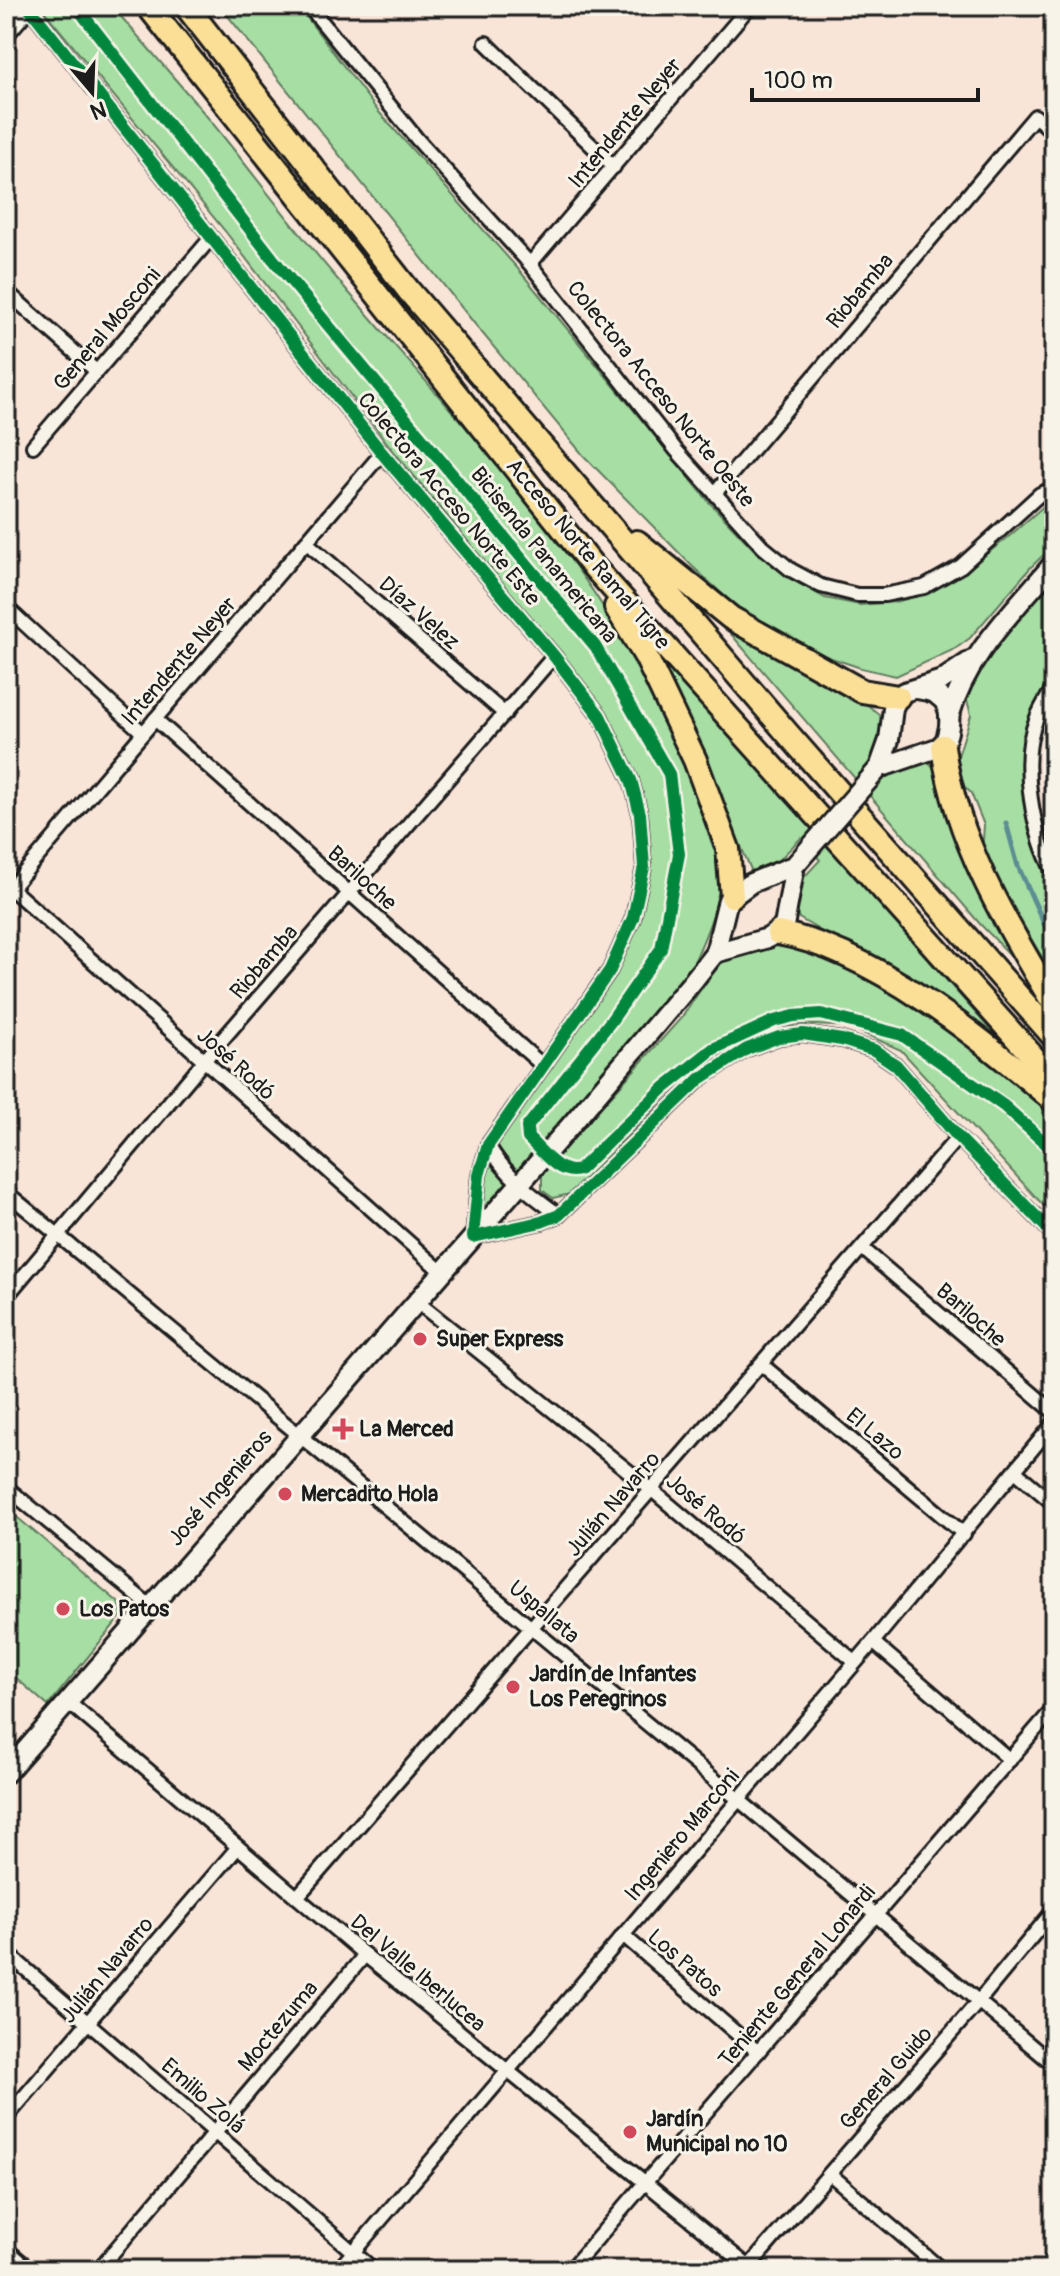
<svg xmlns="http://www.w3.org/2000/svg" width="1060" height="2276" font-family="Pangolin,sans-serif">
  <rect width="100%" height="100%" fill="#f9e4d8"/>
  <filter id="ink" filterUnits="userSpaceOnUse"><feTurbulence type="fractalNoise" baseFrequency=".0125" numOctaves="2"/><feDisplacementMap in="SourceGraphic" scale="16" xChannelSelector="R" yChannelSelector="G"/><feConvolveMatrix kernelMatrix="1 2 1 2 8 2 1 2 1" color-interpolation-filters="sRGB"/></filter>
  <g filter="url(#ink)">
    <!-- green -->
    <g fill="#a6dea3" stroke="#617d60" stroke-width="2">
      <path d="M40,6h72c34,40 69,79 102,119 42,52 82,106 125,156 137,161 294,318 362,523 6,19 14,38 18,58 7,32 -16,80 -29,109l-211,252 -2,-4 11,-64 149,-233 8,-26 4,-32 -1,-44 -10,-37 -33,-66 -92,-121 -122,-148 -166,-217z"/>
      <polygon points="220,6 298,6 378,111 519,270 710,503 759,555 791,579 825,598 860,605 895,602 925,594 953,580 1006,539 1054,497 1054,545 1031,567 970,638 955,649 896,676 861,668 796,646 745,615 693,567 583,455 474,323"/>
      <polygon points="1054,578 1054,671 1028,720 1025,798 1042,864 1054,885 1054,978 982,855 984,825 971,793 964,786 957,759 971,715 967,700 981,662"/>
      <polygon points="694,591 854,694 880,715 885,730 879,754 859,775 874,790 895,767 927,760 937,771 1023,968 980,924"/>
      <polygon points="656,650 1008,1050 844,945 799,918 794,908 795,887 820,860 801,838 776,863 752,872"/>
      <polygon points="772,946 805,947 846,961 947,1024 1054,1114 1054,1217 901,1050 849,1027 797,1024 737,1043 689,1074 570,1194 553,1198 542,1190 542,1173 682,1017 716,967 734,954"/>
      <polygon points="6,1508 118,1602 122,1615 48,1706 6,1669"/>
    </g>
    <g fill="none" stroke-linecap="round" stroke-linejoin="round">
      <!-- stream -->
      <polyline stroke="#5c8d92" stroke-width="5" points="1006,823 1018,866 1054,946"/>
      <!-- street casing -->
      <g stroke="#1c1c1c" stroke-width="18">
        <g id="street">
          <polyline points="28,6 382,453 554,656 600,716 631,780 640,814 644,867 633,918 610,970 488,1145 479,1175 473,1237 541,1222 559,1215 700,1079 747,1049 779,1037 803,1034 842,1040 874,1050 896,1065 958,1137 1054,1235"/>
          <polyline points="309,6 417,139 530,264 676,450 763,547 791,570 821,586 857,595 884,595 924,587 961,566 1040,494 1054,488"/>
          <polyline points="6,36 30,8"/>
          <polyline points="486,43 614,167"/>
          <polyline points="530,264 750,6"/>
          <polyline points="6,291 96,371"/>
          <polyline points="33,446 211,238"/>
          <polyline points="716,492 1035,116 1054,133"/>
          <polyline points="306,542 505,714"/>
          <polyline points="6,607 143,733"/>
          <path d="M1054,686c-6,11 -14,22 -18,34 -17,42 -3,115 18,153"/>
          <polyline points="155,719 543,1066"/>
          <polyline points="6,884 442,1272"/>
          <polyline points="6,894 382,453"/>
          <path d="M488,1145c17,30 43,50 71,70"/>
          <polyline points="6,1192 739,1800 1054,2065"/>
          <polyline points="862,1248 1054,1412"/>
          <polyline points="6,1297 203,1062 554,656"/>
          <polyline points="416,1301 652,1490 855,1662"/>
          <polyline points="761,1364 964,1534"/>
          <polyline points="1015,1471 1054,1504"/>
          <polyline points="6,1487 150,1606"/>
          <polyline points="873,1642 1010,1760"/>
          <polyline points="68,1702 365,1955 749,2267"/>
          <polyline points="297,1897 958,1137"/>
          <polyline points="623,1935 758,2052"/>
          <polyline points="6,1952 374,2270"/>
          <polyline points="6,2118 238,1847"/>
          <polyline points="830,2174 942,2270"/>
          <polyline points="6,2249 31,2270"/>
          <polyline points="98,2270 365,1955"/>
          <polyline points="338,2270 873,1642 1054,1423"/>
          <polyline points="570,2270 1054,1708"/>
          <polyline points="746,2270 978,2002 1054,1910"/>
        </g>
      </g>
      <!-- secondary casing -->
      <g stroke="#1c1c1c" stroke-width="24">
        <g id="secondary">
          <path d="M949,717c18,-63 64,-105 105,-154"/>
          <polyline points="879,768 889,740 893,708 898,697 904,692 942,680 972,660"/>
          <path d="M879,768l64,-22c7,-15 12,-40 -6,-51 -5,-4 -14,-5 -20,-6"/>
          <polyline points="715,953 768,938 784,926 795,865"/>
          <polyline points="6,1773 571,1125 693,981 715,953 728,900 751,883 795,865"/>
        </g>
      </g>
      <!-- highway casing -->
      <g stroke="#1c1c1c" stroke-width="28">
        <g id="highway">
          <polyline points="148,6 592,565 1054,1080"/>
          <polyline points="186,6 409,291 788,734 1054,1037"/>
          <polyline points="637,542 731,618 862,691 898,697"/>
          <polyline points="616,607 646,657 695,760 728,849 732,896"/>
          <path d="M943,746c11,91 64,180 111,258"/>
          <path d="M778,933c95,17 203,105 276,168"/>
        </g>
      </g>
      <!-- street -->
      <use href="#street" stroke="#f7f3e8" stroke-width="12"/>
      <!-- secondary -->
      <use href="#secondary" stroke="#f7f3e8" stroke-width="18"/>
      <!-- highway -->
      <use href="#highway" stroke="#fbdf96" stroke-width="22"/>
      <!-- secondary-bridge casing -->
      <g stroke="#1c1c1c" stroke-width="24" stroke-linecap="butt">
        <polyline id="secondary-bridge" points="795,865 879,768"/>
      </g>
      <!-- secondary-bridge -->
      <use href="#secondary-bridge" stroke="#f7f3e8" stroke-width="18"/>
      <!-- cycleway casing -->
      <g stroke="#f7f3e8" stroke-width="17">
        <g id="cycleway">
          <polyline points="28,6 382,453 554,656 600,716 631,780 640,814 644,867 633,918 610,970 488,1145 479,1175 473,1237 541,1222 559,1215 700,1079 747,1049 779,1037 803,1034 842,1040 874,1050 896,1065 958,1137 1054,1235"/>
          <path d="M76,6l197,253 322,387 74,128 10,80 -18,95 -50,72 -84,106 1,11c14,13 31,38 51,32l85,-82 49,-39 61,-28 20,-5 27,-2 81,21 102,71 50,45"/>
        </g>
      </g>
      <!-- cycleway -->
      <use href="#cycleway" stroke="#00873e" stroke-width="12"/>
    </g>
  </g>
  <!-- markers -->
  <g fill="#d1495b" stroke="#f7f3e8" stroke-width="3">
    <circle cx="420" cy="1339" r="8"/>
    <path d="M339 1417h8v8h8v8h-8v8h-8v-8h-8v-8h8z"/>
    <circle cx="285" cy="1494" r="8"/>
    <circle cx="63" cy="1609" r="8"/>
    <circle cx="513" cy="1687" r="8"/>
    <circle cx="630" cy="2132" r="8"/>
  </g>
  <g text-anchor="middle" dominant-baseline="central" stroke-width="6" stroke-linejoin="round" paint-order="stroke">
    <!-- street labels -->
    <g font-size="22" fill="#1c1c1c" stroke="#f7f3e8">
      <text transform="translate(625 123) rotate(-50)">Intendente Neyer</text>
      <text transform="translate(860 291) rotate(-50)">Riobamba</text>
      <text transform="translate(107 329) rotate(-50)">General Mosconi</text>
      <text transform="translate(661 394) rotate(51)">Colectora Acceso Norte Oeste</text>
      <text transform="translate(449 499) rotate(50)">Colectora Acceso Norte Este</text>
      <text transform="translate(588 554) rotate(50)">Acceso Norte Ramal Tigre</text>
      <text transform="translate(544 555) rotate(51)">Bicisenda Panamericana</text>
      <text transform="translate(419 613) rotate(41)">Díaz Velez</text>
      <text transform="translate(179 661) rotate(-49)">Intendente Neyer</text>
      <text transform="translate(362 878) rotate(42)">Bariloche</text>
      <text transform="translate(264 962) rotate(-49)">Riobamba</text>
      <text transform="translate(236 1064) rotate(42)">José Rodó</text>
      <text transform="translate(971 1315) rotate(41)">Bariloche</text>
      <text transform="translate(875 1434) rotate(40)">El Lazo</text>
      <text transform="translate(220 1488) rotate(-49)">José Ingenieros</text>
      <text transform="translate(613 1504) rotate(-49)">Julián Navarro</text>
      <text transform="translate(706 1509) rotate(40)">José Rodó</text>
      <text transform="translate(544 1612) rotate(40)">Uspallata</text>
      <text transform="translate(682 1835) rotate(-50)">Ingeniero Marconi</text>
      <text transform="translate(685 1963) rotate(41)">Los Patos</text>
      <text transform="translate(107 1970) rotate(-50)">Julián Navarro</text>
      <text transform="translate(418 1973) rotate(40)">Del Valle Iberlucea</text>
      <text transform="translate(797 1976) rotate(-50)">Teniente General Lonardi</text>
      <text transform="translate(278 2026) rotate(-50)">Moctezuma</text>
      <text transform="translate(886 2078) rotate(-49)">General Guido</text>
      <text transform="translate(203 2096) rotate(41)">Emilio Zolá</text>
    </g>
    <!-- poi labels -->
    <g font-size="22" font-weight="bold" fill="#1c1c1c" stroke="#f7f3e8" text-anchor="start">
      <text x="436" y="1339">Super Express</text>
      <text x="359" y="1429">La Merced</text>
      <text x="301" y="1494">Mercadito Hola</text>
      <text x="79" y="1609">Los Patos</text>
      <text x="529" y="1674">Jardín de Infantes<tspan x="529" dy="25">Los Peregrinos</tspan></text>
      <text x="646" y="2119">Jardín<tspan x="646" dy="25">Municipal nº 10</tspan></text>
    </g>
  </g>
  <!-- margin -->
  <rect width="1060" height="2276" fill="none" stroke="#f7f3e8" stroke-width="32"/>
  <rect x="16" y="16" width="1028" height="2244" fill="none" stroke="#1c1c1c" stroke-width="3" filter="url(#ink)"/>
  <!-- north arrow -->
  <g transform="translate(92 92) rotate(161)" stroke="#f7f3e8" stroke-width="6" paint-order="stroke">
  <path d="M0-6L14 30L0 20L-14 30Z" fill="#1c1c1c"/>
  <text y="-12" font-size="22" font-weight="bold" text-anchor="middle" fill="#1c1c1c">N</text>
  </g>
  <!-- scale -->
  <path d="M752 88v12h226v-12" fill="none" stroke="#1c1c1c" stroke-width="4"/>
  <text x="764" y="88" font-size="24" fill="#1c1c1c" stroke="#f7f3e8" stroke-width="6" paint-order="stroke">100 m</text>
</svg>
